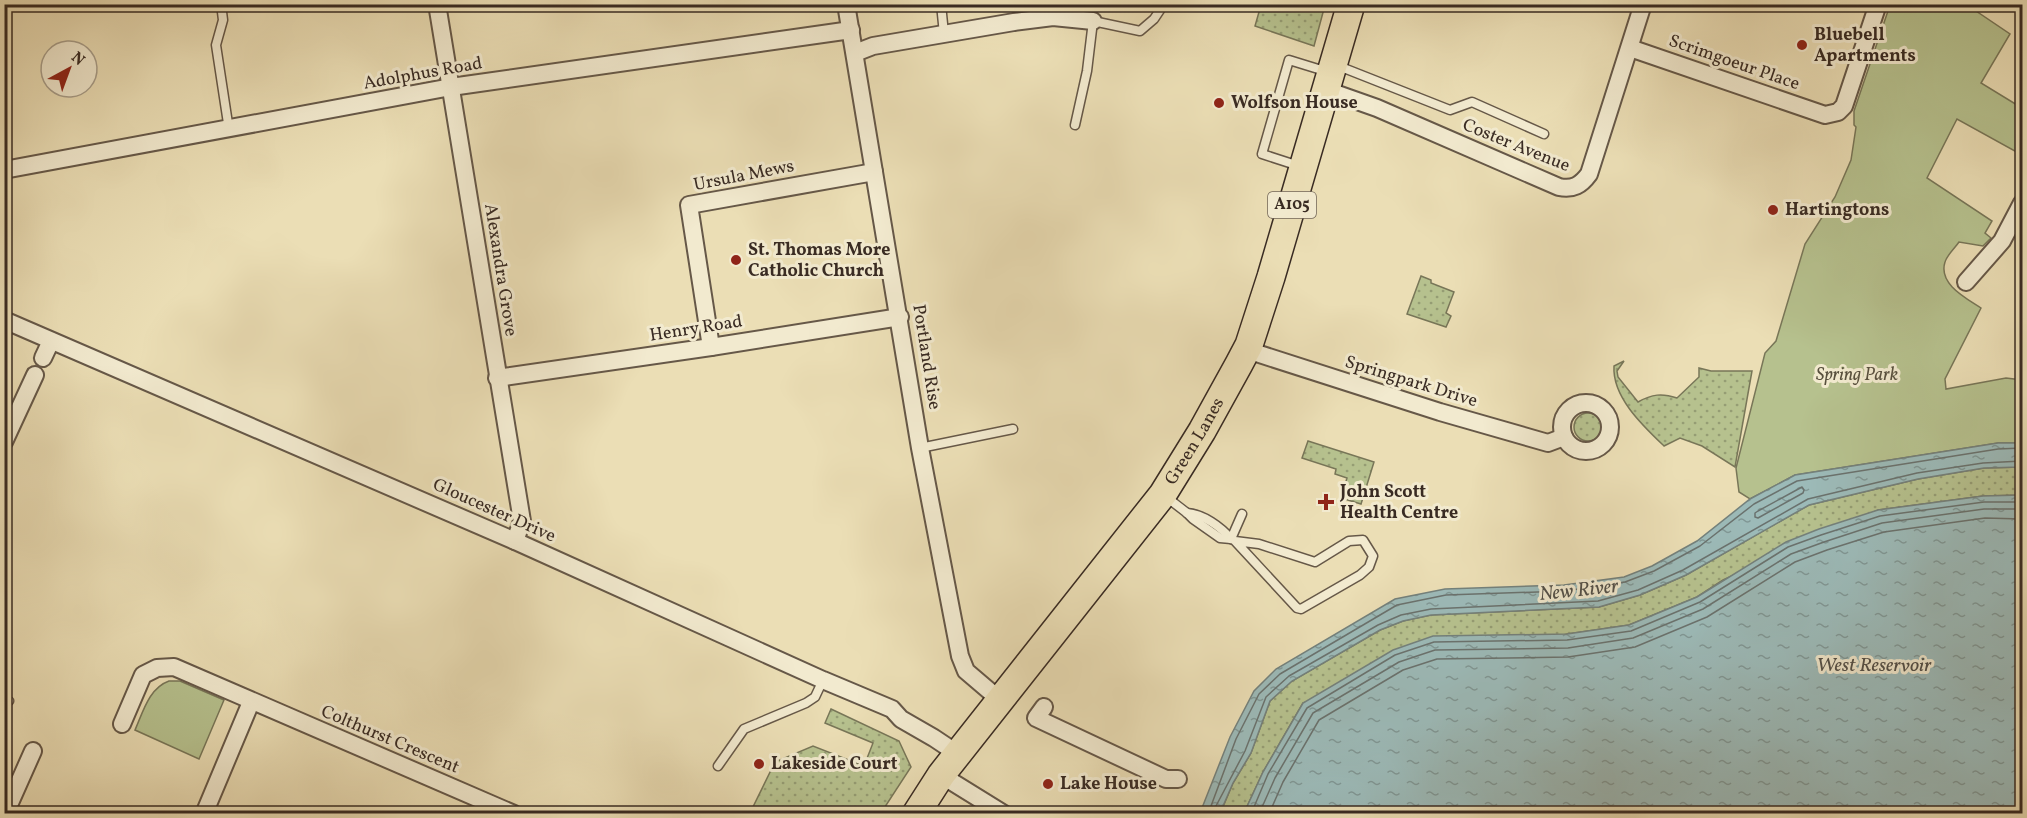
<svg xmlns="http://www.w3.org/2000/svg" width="2027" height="818" font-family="Vollkorn,serif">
  <defs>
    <pattern id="grass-dots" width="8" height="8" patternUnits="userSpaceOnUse" patternTransform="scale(1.5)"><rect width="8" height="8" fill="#b6c18e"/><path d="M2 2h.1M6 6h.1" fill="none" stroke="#959d74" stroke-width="1.8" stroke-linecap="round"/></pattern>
    <pattern id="water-ripples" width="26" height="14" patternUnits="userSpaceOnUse" patternTransform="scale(1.5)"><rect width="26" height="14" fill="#9cbab8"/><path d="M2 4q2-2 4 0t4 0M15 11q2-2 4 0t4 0" fill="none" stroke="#809795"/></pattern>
  </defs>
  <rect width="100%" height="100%" fill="#ebdeb5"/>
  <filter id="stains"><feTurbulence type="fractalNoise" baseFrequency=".00333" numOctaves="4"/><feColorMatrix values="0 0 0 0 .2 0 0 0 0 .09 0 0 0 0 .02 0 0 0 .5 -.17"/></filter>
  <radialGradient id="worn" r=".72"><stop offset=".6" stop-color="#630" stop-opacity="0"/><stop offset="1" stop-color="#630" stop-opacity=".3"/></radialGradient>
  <!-- grass -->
  <g fill="url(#grass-dots)" stroke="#787658" stroke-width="1.5">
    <polygon points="1261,5 1325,5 1314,46 1255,26"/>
    <polygon points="1421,276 1431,280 1431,283 1454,292 1446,313 1451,316 1446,327 1407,314"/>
    <path d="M1624,361l-7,10 1,6 20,25c14,-8 24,-9 39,-4l22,-21v-9l12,3h41l-17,96 -33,-21 -22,-8 -16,8c-21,-20 -52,-49 -50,-80z"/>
    <circle cx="1588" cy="427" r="14"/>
    <polygon points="1308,441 1374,462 1361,504 1341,498 1347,478 1335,474 1336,469 1302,458"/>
    <polygon points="2022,467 2022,495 1983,496 1878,510 1723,580 1697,597 1629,625 1567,634 1303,703 1263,772 1244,813 1220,814 1233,783 1251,753 1270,701 1292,681 1380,630 1403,621 1431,615 1599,607 1640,595 1686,575 1809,505 1918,479 1984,468"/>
    <polygon points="831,709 899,741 911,767 881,813 757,814 751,811 775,762 813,746 864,766 873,743 825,723"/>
  </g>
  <!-- park -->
  <g fill="#b6c18e" stroke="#787658" stroke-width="1.5">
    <path d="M1890,5h77l43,29 -29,49 41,25v47l-65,-36 -30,59 65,43 -7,12 6,5 -8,8 -24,-4c-4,6 -12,13 -14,20 -7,22 21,36 36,46l-36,71 1,10 60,-11 16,2v63h-24l-203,32 -45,24 -11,-7 -3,-24 29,-115 11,-12 29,-97 30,-47 16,-37 5,-33 -2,-2v-14z"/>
    <path d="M169,681h11l44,19 -25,59 -64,-29c8,-18 14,-42 34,-49z"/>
  </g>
  <!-- water -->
  <g fill="url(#water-ripples)" stroke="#74817c" stroke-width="1.5">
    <polygon points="1998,443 2022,443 2022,467 1984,468 1918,479 1809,505 1686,575 1640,595 1599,607 1431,615 1403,621 1380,630 1292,681 1270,701 1251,753 1233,783 1220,813 1200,813 1230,737 1254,691 1276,669 1395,599 1445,589 1564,585 1624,577 1652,566 1697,541 1750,499 1795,475"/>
    <polygon points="2022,495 2022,813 1244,813 1263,772 1303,703 1393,650 1433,636 1567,634 1629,625 1697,597 1786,542 1819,529 1878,510 1983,496"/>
  </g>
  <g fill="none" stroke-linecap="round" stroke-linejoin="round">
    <!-- shore -->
    <g stroke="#6a726e" stroke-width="1.5">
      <polyline points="2022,448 1998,449 1797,481 1754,504 1700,546 1654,571 1625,582 1565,591 1446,595 1397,605 1280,674 1259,694 1236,739 1211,806 1214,807 1216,806 1245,751 1266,697 1289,676 1378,625 1401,615 1431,609 1598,601 1638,590 1683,570 1808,499 1917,473 1983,463 2022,461"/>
      <polygon points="1802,487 1804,490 1803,493 1758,518 1755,517 1755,513 1758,511"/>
      <polyline points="1251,814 1268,774 1307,708 1395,655 1434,642 1567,640 1631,631 1700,602 1788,547 1821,535 1880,516 1984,502 2022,502"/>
      <polyline points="1259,814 1275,778 1313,713 1399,662 1435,650 1568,648 1633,638 1703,609 1791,554 1824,542 1882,523 1984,509 2022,509"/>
      <polyline points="1269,814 1283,782 1319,720 1403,670 1437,659 1568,657 1635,647 1707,617 1795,562 1827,550 1884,532 1985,518 2022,519"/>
    </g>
    <!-- lane casing -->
    <g stroke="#665848" stroke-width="11">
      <g id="lane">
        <polyline points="221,4 223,20 216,45 229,130"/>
        <polyline points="941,4 944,34"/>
        <polyline points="1053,17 1053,4"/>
        <polyline points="1336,65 1450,110 1472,102 1544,134"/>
        <polyline points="1075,125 1087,71 1093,21 1140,31 1154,19 1164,4"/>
        <polyline points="1299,166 1262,154 1289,60 1328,72"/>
        <polyline points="920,448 1013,429"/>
        <polyline points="1165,496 1187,513 1193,519 1220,538 1231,539"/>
        <path d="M1187,513c16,1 34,14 44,26"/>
        <polyline points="1231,539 1242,514"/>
        <polygon points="1363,540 1373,556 1369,567 1360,575 1301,609 1297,608 1235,541 1259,544 1315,562 1349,541"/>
        <polyline points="4,699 9,701"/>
        <polyline points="718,766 744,729 806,703 815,697 823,680"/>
      </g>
    </g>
    <!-- street casing -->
    <g stroke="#665848" stroke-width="20">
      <g id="street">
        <polyline points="437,4 522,521 515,541"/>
        <polyline points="846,4 920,448 960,656 966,671 1000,700"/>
        <polyline points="1630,48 1825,115 1838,112 1844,106 1878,4"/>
        <polyline points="855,53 873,46 1014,22 1053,17 1093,21"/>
        <path d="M1326,90l51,18 182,79c14,3 22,-2 30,-13l54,-170"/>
        <polyline points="4,170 451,87 851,30"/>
        <polyline points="1966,282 2002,241 2022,203"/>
        <polyline points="4,320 515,541 823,680 892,709 901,719 934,738 958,754"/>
        <polyline points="711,347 689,205 874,172"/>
        <polyline points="1247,350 1440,412 1541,441 1548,443 1564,437"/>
        <polyline points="43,358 51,341"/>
        <polyline points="497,378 711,347 900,317"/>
        <circle cx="1586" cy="427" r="24"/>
        <polyline points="4,442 35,375"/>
        <polyline points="1044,707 1036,718 1166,779 1178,779"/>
        <polyline points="122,724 143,675 157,668 174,667 514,814"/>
        <polyline points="941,775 1004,814"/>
        <polyline points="5,814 33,751"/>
        <polyline points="204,814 251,702"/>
      </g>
    </g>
    <!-- primary casing -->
    <g stroke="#392b23" stroke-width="30">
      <g id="primary">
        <path id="s1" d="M916,814l25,-39 222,-281 39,-63 37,-67 10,-19 22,-68 80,-273"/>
      </g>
    </g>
    <!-- lane -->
    <use href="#lane" stroke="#f2eacf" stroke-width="8"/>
    <!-- street -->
    <use href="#street" stroke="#f2eacf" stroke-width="16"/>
    <!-- primary -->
    <use href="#primary" stroke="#ebdeb5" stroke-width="27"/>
  </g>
  <!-- markers -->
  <g fill="#8f2418" stroke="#f2eacf" stroke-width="2">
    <circle cx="1802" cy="45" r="6"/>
    <circle cx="1219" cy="103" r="6"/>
    <circle cx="1773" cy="210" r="6"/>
    <circle cx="736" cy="260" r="6"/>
    <path d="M1323 493h6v6h6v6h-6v6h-6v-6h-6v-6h6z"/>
    <circle cx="759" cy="764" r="6"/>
    <circle cx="1048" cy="784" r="6"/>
  </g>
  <g text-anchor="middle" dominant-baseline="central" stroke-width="6" stroke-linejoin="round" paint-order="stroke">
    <!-- shield labels -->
    <rect fill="#f2eacf" stroke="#706457" stroke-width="1.5" x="1268" y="192" width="48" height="26" rx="4.5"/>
    <g font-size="16" font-weight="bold" fill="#392b23">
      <text x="1292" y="205">A105</text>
    </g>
    <!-- poi labels -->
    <g font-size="18" font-weight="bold" fill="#392b23" stroke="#f2eacf" text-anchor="start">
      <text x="1814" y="35">Bluebell<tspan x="1814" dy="21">Apartments</tspan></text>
      <text x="1231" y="103">Wolfson House</text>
      <text x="1785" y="210">Hartingtons</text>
      <text x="748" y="250">St. Thomas More<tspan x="748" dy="21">Catholic Church</tspan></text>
      <text x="1340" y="492">John Scott<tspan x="1340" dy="21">Health Centre</tspan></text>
      <text x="771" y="764">Lakeside Court</text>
      <text x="1060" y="784">Lake House</text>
    </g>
    <!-- street labels -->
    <g font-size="18" fill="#392b23" stroke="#f2eacf">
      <text transform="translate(1734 63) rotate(19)">Scrimgoeur Place</text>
      <text transform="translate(423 74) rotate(-10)">Adolphus Road</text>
      <text transform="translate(1516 146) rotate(22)">Coster Avenue</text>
      <text transform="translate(744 176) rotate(-11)">Ursula Mews</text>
      <text transform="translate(500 270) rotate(81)">Alexandra Grove</text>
      <text transform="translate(696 329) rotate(-9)">Henry Road</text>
      <text transform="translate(926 357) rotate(81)">Portland Rise</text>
      <text transform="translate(1411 382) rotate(17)">Springpark Drive</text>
      <text stroke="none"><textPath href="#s1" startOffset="466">Green Lanes</textPath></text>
      <text transform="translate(494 511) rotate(24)">Gloucester Drive</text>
      <text transform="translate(390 740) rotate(23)">Colthurst Crescent</text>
    </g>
    <!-- park labels -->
    <g font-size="18" font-style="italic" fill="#58503e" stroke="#f2eacf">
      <text x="1857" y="375">Spring Park</text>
    </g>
    <!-- water labels -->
    <g font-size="20" font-style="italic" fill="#524f48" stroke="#f2eacf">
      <text transform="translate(1579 591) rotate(-6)">New River</text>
      <text x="1874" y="666">West Reservoir</text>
    </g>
  </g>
  <!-- margin -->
  <rect width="2027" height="818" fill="none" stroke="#ebdeb5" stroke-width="24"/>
  <rect x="6" y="6" width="2015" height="806" fill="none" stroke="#392b23" stroke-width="3"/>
  <rect x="12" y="12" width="2003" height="794" fill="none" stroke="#392b23" stroke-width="1.5"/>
  <!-- north arrow -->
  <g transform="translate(69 69) rotate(41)"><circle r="28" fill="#f2eacf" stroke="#a89e8a" stroke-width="1.5"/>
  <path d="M0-4.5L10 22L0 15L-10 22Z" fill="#8f2418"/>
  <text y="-9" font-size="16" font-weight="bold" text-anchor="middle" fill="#392b23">N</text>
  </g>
  <rect width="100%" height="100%" filter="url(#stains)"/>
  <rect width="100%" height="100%" fill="url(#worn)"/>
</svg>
